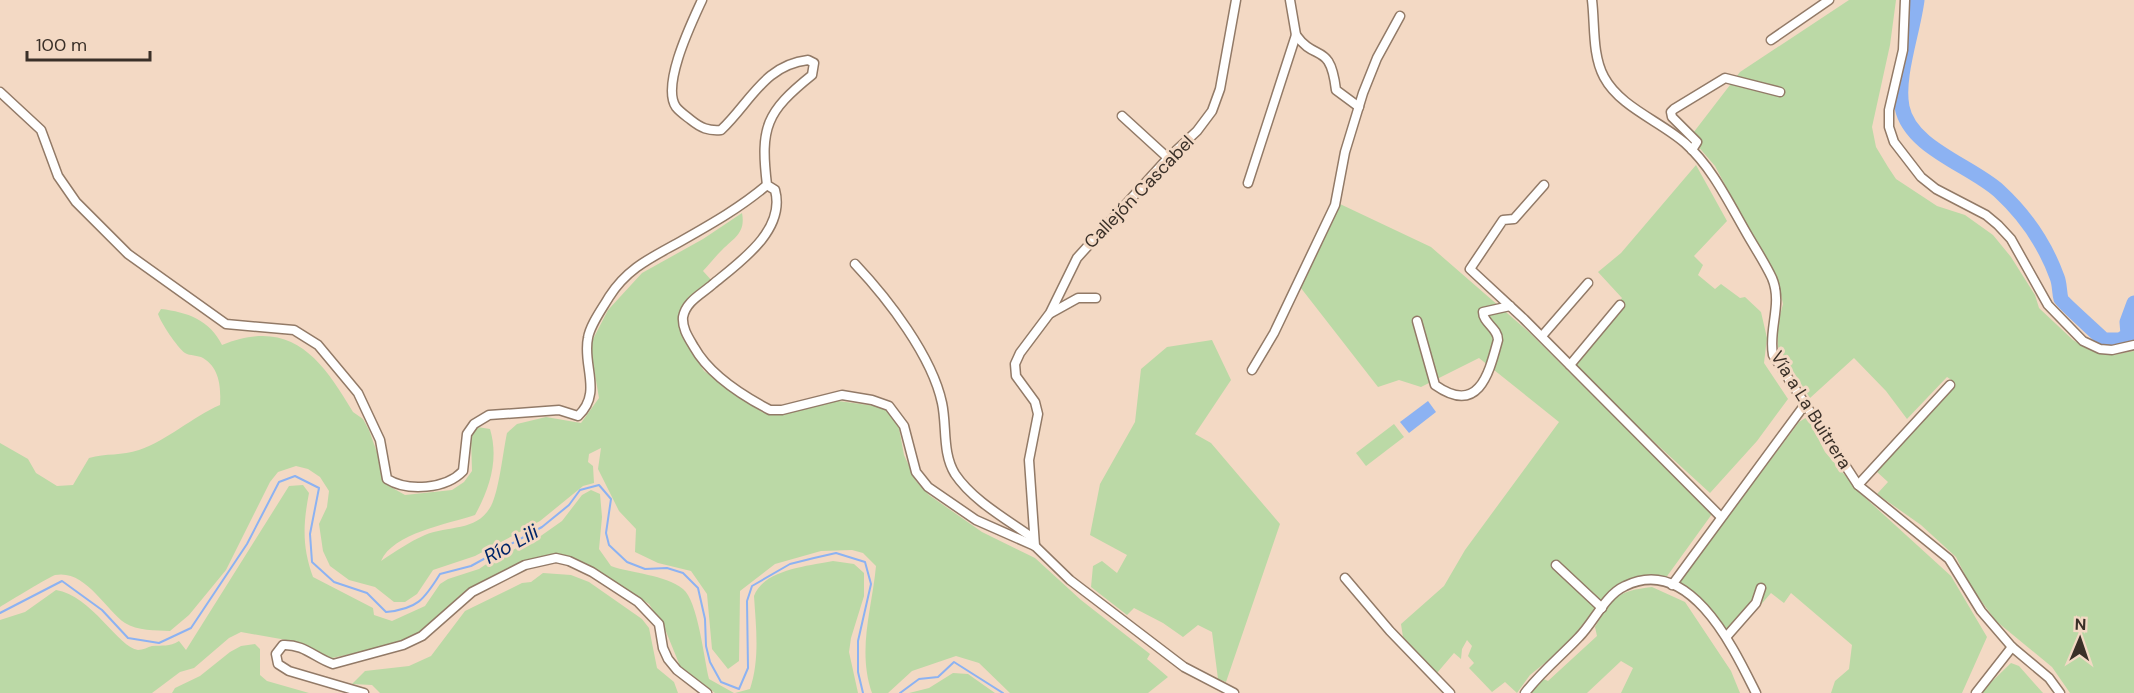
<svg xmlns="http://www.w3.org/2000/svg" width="2134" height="693" font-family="'DM Sans',sans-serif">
  <rect width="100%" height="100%" fill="#f3d9c4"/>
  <!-- green -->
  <g fill="#bbd9a6">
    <polygon points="1849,0 1896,0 1890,45 1872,127 1876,147 1888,167 1896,179 1937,206 1965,215 1993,235 2011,257 2035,295 2039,308 2073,340 2090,350 2113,355 2134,351 2134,693 2070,693 2052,667 1996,621 1971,587 1956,557 1921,525 1877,494 1888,482 1876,471 1953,381 1947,377 1907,419 1886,391 1854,358 1810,398 1778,347 1777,326 1783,304 1779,286 1715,166 1690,137 1740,72"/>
    <polygon points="1696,165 1727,221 1694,256 1703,265 1698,275 1715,289 1721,284 1740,298 1745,297 1761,312 1767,338 1764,363 1788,399 1757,441 1710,493 1569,364 1622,298 1598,272 1621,253"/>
    <polygon points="1340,204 1431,247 1530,333 1712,514 1665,579 1643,578 1620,583 1600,602 1566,646 1530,675 1517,693 1505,682 1492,692 1469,668 1474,663 1468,656 1472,646 1467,640 1462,649 1461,659 1454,653 1437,673 1403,637 1401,624 1444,586 1465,550 1559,422 1479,358 1421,387 1399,380 1378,387 1297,283"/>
    <path d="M742,213c4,21 -9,25 -22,39 -6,6 -11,13 -17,19l10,11 -13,9 -19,36 2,10 21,34 58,41 24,2 45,-14 52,7 8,6 8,15 5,27 12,26 13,14 53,37 53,26 46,42 69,54 -3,5 21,18 -20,16h-138l-31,-30 -23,-7 -44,15 -24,22h-16c-15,-43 0,-84 4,-127l-13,-13 -11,-3 -31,1 -46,13 -35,27 -1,70 -11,8 -16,-20 -5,-55 -16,-23 -33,-8 -23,-11 1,-23 -17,-18 -21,-42 3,-21 -12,6 -1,8 5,4 1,17 -11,3 -43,35 -65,35 -42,14 -16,24 -12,8h-11l-19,-15 -26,-7 -19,-14 -7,-15 -4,-27 8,-17 2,-16 -9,-14 -12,-8 -12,-3 -18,6 -8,10 -44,88 -37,45 -19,16c-14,-1 -33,0 -45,-8 -20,-14 -40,-54 -70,-48 -4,1 -47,27 -55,32v-164l28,16 8,14 21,13 16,-1 16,-27c17,-5 33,-2 50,-8 29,-10 53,-33 81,-45 1,-17 0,-37 -17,-47 -5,-3 -13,-2 -18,-5 -8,-6 -24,-30 -27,-39l3,-5c26,3 49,11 61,36 69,-28 99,13 131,67l10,7 6,11 20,56 16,9 47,-5 12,-8 8,-11 -1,-33 6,-11 13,2c9,30 0,59 -15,86 -27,9 -82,18 -94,46 15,-10 28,-19 44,-26 24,-10 52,-3 66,-29 8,-15 12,-54 16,-73l10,-9 29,-7 35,6 18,-25 -8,-47 1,-10 16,-31 34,-37 61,-34z"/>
    <polygon points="1212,340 1231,380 1195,434 1211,443 1280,524 1226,682 1218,679 1212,632 1198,625 1183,637 1163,623 1134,608 1127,615 1091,587 1093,566 1102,561 1117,573 1127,555 1090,535 1100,484 1135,422 1141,369 1167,347"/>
    <polygon points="1807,417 1825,452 1861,494 1951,576 1987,637 1962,693 1831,693 1835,681 1849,669 1852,645 1791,593 1784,603 1771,593 1730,640 1697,596 1677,584 1799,422"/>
    <polygon points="1394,424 1404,437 1366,466 1356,453"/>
    <path d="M303,485l6,8c-6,31 -7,54 4,84l60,31 1,7 18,6 33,-15 15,-22 8,-5 31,-10 18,-12 38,-17 27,-19 20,-26 9,-5 9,4 2,23 -3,32 12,17c22,8 53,8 72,23 15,12 21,70 26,90l25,14h-19l-35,-27 -15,-37 -16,-25 -51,-32 -47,-12 -72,24 -21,13 -19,23 -31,22 -81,17 -35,-18 -51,-9 -12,6 -35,30 -14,4 -28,21h-152v-73l25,-8 31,-22c35,5 63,58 82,60 5,0 10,-3 14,-4 11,-1 17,1 27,-5l7,9 103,-164z"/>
    <path d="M833,561l21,3 10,9v23l-13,42 -2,14 9,41h-123l15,-4c10,-30 6,-61 4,-93 10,-27 55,-30 79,-35z"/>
    <polygon points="543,573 571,575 589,582 642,619 649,628 657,668 674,682 678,693 380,693 372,685 352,684 365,671 409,666 431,656 465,611 522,583 531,582"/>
    <path d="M1652,587l33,15 46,69 9,22h-119l12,-25 -12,-7 -34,32h-60l12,-16 9,4 49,-45 -2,-9c18,-30 22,-36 57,-40z"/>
    <polygon points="255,644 260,649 260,675 267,681 309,693 172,693 175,688 200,676 230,652 241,646"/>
    <polygon points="2011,663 2019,666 2043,693 1980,693"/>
    <polygon points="953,673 968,674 995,693 909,693 929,688"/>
  </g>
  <!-- water -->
  <polygon fill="#8cb2f2" points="1428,401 1436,412 1409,433 1400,422"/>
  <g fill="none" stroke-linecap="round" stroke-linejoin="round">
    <!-- stream -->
    <g stroke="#8cb2f2" stroke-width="2">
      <path d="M0,613l62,-32 40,29 26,28 31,5 32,-15 56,-84 32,-62 16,-6 24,12 -9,46 2,28 22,20 33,11 19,19c31,-3 38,-12 54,-38l31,-8 71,-39 27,-22 11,-15 19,-5 12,14 -5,34 3,12 18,17 18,7 22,-1 16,5 15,15 7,31 1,27 4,16 11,20 18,7 9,-21 -1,-67 5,-15 38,-22 24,-6 22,-5 29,9 6,22 -13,57v31l5,21"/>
      <polyline points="900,693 919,679 938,677 954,662 1003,693"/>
    </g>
    <!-- river -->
    <path stroke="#8cb2f2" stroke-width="15" d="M1917,0c-4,32 -21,77 -15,107 8,41 68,58 97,84 26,24 46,53 58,86 3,7 2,15 4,22 2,4 36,34 43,41h16l8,-5 -1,-13 7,-19"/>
    <!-- minor casing -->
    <g stroke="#927a67" stroke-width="11">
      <g id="minor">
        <path d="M702,0c-10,22 -41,85 -26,107 4,5 10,9 15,13 10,8 17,11 30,10 29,-27 43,-65 87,-70l6,3 -2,12c-46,37 -52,52 -45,110l8,5c11,40 -35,72 -62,94 -11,10 -27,17 -30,33 -1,11 5,20 11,30 15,27 49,49 76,63h12l60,-15 30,5 17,6 15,20 12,46 12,15 48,33 59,26 35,34 114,87 50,26"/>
        <path d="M1592,0c3,24 0,55 12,77 16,30 56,44 81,66 27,24 44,60 62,91 8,14 18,29 25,44 11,26 -4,51 1,77l85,130 91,74 32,52 31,36 37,31 11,15"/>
        <polyline points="1905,0 1903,50 1889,110 1889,127 1894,142 1921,177 1936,189 1986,215 1998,225 2011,239 2048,305 2083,341 2100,349 2112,350 2134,345"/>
        <path d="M1296,35c20,28 34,6 40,55l23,17"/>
        <polyline points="1771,40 1829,0"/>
        <path d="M0,92l41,38 17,46 18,26 52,52 98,70 68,6 24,15 40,48 22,47 7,39c21,13 59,10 76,-8l4,-37 7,-10 15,-9 70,-5 19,6c25,-23 4,-51 10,-78 2,-13 14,-29 21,-41 19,-30 44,-40 74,-57 30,-17 58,-33 84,-55"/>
        <polyline points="1122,116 1168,158"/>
        <polyline points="1692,150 1697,142 1672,117 1671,112 1674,109 1725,78 1780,92"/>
        <polyline points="1248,183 1296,35 1290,0"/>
        <polyline points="1544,185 1514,219 1503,220 1470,269 1524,319 1721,517"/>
        <path d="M855,264c33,35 77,92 87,139 5,23 0,50 13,71 18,27 53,46 78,64"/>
        <polyline points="1051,313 1078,298 1096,298"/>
        <path d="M1417,321l18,64c44,31 54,-12 63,-45 0,-12 -15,-17 -15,-28l27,-6"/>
        <polyline points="1542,336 1588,283"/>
        <polyline points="1570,365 1620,305"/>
        <polyline points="1252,370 1274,333 1335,205 1345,152 1363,93 1377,58 1400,16"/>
        <polyline points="1858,485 1950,385"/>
        <polyline points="1035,546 1029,460 1038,414 1035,402 1016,376 1015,364 1020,353 1050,313 1077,258 1168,158 1197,131 1212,111 1220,89 1236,0"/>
        <polyline points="1556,565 1602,608"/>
        <polyline points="1345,578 1390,631 1450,693"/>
        <polyline points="1672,585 1806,403"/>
        <polyline points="1727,636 1756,603 1761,588"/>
        <path d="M364,693l-75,-22 -11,-7 -2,-10 7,-9c21,-1 32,13 50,19l70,-19 19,-9 50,-44 53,-27 31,-7 13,3 23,11 46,30 21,22 4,24 5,11 9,11 30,23"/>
        <path d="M1525,693c16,-21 36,-37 54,-56 15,-15 26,-42 46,-51 65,-32 109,63 131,107"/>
        <polyline points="1976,693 2012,647"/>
      </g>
    </g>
    <!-- minor -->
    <use href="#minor" stroke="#fff" stroke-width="8"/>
  </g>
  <g text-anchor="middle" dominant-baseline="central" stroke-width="6" stroke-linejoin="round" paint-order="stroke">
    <!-- street labels -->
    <g font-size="18" fill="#3a3028" stroke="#f3d9c4">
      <text transform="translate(1139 192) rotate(-46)">Callejón Cascabel</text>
      <text transform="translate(1811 410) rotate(58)">Vía a La Buitrera</text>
    </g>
    <!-- water labels -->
    <g font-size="20" font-style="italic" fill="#002569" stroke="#f3d9c4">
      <text transform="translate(511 544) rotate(-29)">Río Lili</text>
    </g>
  </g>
  <!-- north arrow -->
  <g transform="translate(2080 639) rotate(2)" stroke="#f3d9c4" stroke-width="4.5" paint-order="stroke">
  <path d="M0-4.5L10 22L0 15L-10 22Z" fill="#3a3028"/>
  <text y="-9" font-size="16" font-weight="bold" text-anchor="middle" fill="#3a3028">N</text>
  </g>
  <!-- scale -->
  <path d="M27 51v9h123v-9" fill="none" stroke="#3a3028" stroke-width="3"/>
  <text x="36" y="51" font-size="18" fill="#3a3028" stroke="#f3d9c4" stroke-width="4.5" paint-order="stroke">100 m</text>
</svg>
